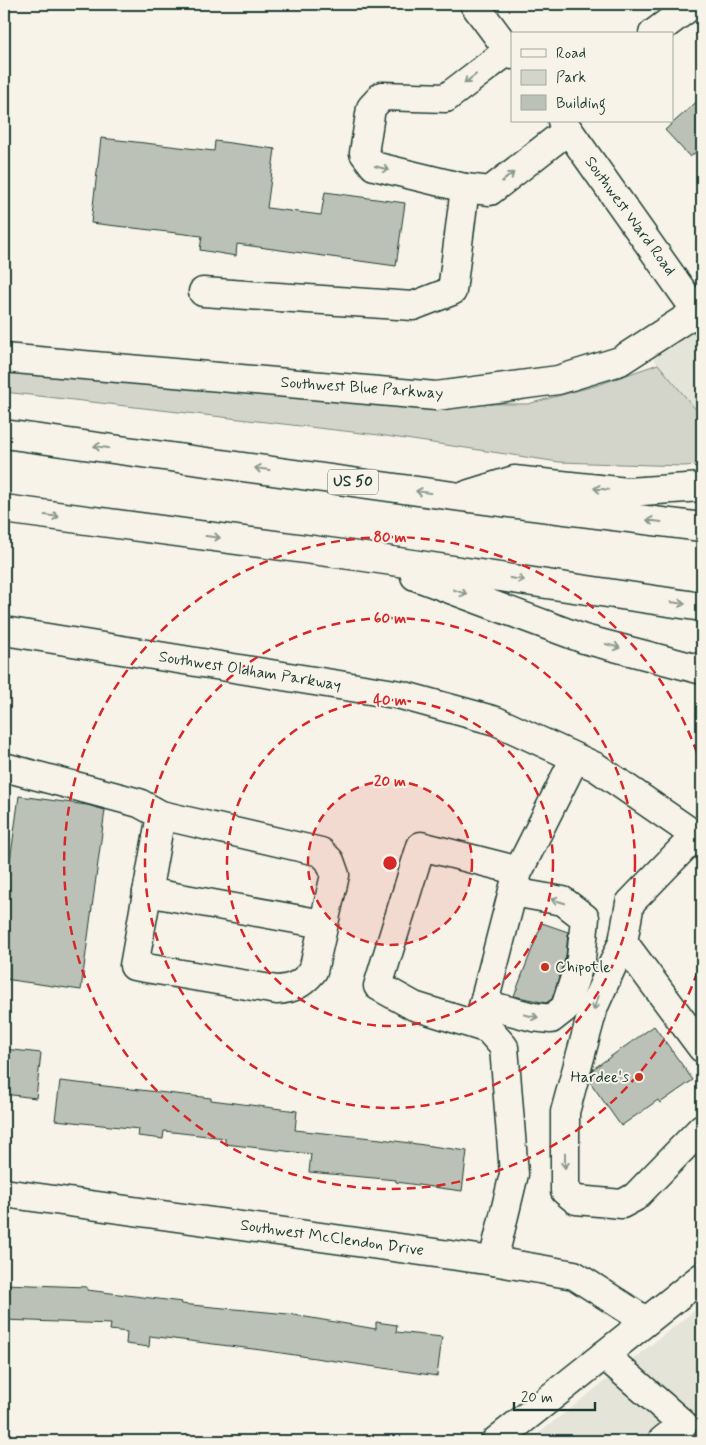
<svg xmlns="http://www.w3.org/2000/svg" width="706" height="1445" font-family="Mynerve,sans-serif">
  <rect width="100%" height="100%" fill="#f7f3e8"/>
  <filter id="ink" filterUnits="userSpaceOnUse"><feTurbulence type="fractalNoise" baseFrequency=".02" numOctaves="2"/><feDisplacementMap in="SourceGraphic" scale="10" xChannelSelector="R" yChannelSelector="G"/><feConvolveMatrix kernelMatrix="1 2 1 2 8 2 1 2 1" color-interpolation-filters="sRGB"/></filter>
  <g filter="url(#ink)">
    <!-- built -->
    <g fill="#e5e4d9">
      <polygon points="702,311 702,417 647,351"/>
      <polygon points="702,1306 702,1441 529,1441 690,1314"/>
    </g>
    <!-- green -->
    <polygon fill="#d3d5ca" stroke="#79897f" points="658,364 702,417 702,465 683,466 559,462 379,435 4,392 4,372 356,403 528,404 598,385"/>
    <!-- building -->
    <g fill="#bbc1b6" stroke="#1f3d34">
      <polygon points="702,97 702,147 690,157 665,130"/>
      <polygon points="101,138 214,151 215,141 275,149 267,208 321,215 325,192 405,203 396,266 237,244 236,256 200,250 202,236 91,223"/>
      <polygon points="19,796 87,805 105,810 81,990 4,979 4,905"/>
      <polygon points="542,923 568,932 566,956 552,999 546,1003 514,996"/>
      <polygon points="654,1026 693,1080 660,1103 658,1100 621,1126 590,1082 593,1069"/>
      <polygon points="4,1049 41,1053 36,1098 4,1094"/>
      <polygon points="60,1081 211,1098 211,1100 297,1111 295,1130 381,1139 467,1151 462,1191 396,1182 396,1180 309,1172 311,1154 225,1144 225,1138 164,1131 163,1139 138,1136 139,1129 55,1120"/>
      <polygon points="4,1284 87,1287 87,1290 182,1302 181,1304 288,1314 376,1329 376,1322 397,1325 396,1332 442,1337 437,1376 261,1350 150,1336 149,1347 126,1344 127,1332 110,1330 111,1324 4,1320"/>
    </g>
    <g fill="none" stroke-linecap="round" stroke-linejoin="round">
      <!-- minor casing -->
      <g stroke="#1f3d34" stroke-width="31">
        <g id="minor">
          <polyline points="474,4 512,55"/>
          <polyline points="653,34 693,4"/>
          <polyline points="509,50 446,98 382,96 371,108 364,153 374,166 465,188 490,191 568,130"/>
          <polyline points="562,121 702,319"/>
          <polyline points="203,292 413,306 452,291 465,188"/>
          <polyline points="4,358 436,396 558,380 620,361 702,308"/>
          <polyline points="4,631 401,695 496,721 596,767 702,840"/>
          <path d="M4,767l135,36 22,12 160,37 9,9 5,14 -22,96c-11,13 -20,18 -36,19l-143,-24 27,-151"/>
          <polyline points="696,835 630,903 623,942 702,1048"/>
          <polyline points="147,892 323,924"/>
          <polyline points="623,942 594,1006 565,1112 565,1191 576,1200 622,1204 635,1197 702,1128"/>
          <polyline points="484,1004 533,1017 551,1019 565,1008 581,959 585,918 563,901 513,892"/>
          <polyline points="479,1022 517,875"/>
          <polyline points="4,1193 493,1261 574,1275 646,1321"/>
          <polyline points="493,1261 514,1174 504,1047 488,1029 414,1006 378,986 421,846 504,867 518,872 575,758"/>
          <polyline points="604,1355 683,1424 662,1441"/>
        </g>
      </g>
      <!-- major casing -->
      <g stroke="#1f3d34" stroke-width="31">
        <polyline id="major" points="496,1441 702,1277"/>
      </g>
      <!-- highway casing -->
      <g stroke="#1f3d34" stroke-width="31">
        <g id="highway">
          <polyline points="4,434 461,497 702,527"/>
          <polyline points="469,494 514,480 627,492 702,487"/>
          <polyline points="4,509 365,557 702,607"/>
          <polyline points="415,576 584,639 702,670"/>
        </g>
      </g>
      <!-- minor -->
      <use href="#minor" stroke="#f7f3e8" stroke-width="28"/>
      <!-- major -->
      <use href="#major" stroke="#f7f3e8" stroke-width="28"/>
      <!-- highway -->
      <use href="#highway" stroke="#f7f3e8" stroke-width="28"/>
    </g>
    <!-- one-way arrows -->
    <defs><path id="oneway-shaft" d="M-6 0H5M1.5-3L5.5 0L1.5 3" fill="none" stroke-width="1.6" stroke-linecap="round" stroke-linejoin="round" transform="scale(1.25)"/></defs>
    <g stroke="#8b988e">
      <use href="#oneway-shaft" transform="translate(470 79) rotate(142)"/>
      <use href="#oneway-shaft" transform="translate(382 168) rotate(16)"/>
      <use href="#oneway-shaft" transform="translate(508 177) rotate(-38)"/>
      <use href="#oneway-shaft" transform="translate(101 447) rotate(-172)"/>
      <use href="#oneway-shaft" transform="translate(262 469) rotate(-172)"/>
      <use href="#oneway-shaft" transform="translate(601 489) rotate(-174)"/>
      <use href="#oneway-shaft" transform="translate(423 492) rotate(-172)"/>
      <use href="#oneway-shaft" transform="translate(52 516) rotate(7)"/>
      <use href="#oneway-shaft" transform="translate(654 521) rotate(-173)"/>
      <use href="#oneway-shaft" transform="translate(213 537) rotate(7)"/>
      <use href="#oneway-shaft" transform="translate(517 579) rotate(8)"/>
      <use href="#oneway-shaft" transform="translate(460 592) rotate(20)"/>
      <use href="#oneway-shaft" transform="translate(678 603) rotate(8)"/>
      <use href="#oneway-shaft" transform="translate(613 646) rotate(15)"/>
      <use href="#oneway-shaft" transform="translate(558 901) rotate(-163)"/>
      <use href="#oneway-shaft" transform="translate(596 1003) rotate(111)"/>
      <use href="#oneway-shaft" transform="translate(531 1016) rotate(12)"/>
      <use href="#oneway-shaft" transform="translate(565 1161) rotate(90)"/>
    </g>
  </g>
  <!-- distance rings -->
  <circle cx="390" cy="863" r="82" fill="#d62828" fill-opacity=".12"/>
  <g fill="none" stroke="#d62828" stroke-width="2.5" stroke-dasharray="9 6">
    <circle cx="390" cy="863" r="82"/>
    <circle cx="390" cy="863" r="163"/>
    <circle cx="390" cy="863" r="245"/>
    <path d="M702 958A326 326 0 1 1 702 768"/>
  </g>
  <!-- markers -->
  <g fill="#c8321e" stroke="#f7f3e8" stroke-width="2">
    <circle cx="545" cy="967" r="5"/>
    <circle cx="639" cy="1077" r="5"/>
  </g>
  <g text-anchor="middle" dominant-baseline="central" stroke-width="4" stroke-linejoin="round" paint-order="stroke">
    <!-- shield labels -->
    <rect fill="#f7f3e8" stroke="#60746a" stroke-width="1" x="328" y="469.5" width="50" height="25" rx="4"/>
    <g font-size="15" font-weight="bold" fill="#1f3d34">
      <text x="353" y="482">US 50</text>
    </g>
    <!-- street labels -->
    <g font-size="16" fill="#1f3d34" stroke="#f7f3e8">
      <text transform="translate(630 216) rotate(54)">Southwest Ward Road</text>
      <text transform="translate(362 388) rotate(4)">Southwest Blue Parkway</text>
      <text transform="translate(250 671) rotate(9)">Southwest Oldham Parkway</text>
      <text transform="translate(332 1238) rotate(8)">Southwest McClendon Drive</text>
    </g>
    <!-- poi labels -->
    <g font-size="16" fill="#1f3d34" stroke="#f7f3e8" text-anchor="start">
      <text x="555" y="967">Chipotle</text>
      <text x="629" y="1077" text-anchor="end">Hardee's</text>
    </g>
  </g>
  <circle cx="390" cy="863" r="8" fill="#d62828" stroke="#f7f3e8" stroke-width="2.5"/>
  <g font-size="15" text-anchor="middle" font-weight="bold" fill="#d62828" stroke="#f7f3e8" stroke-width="4" stroke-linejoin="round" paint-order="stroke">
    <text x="390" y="542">80 m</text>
    <text x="390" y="623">60 m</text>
    <text x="390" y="705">40 m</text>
    <text x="390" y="786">20 m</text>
  </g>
  <!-- margin -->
  <rect width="706" height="1445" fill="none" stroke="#f7f3e8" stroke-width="20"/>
  <rect x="10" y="10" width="686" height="1425" fill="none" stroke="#1f3d34" stroke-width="2" filter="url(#ink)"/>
  <!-- legend -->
  <rect x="511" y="32" width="162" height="90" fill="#f7f3e8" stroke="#a1aaa0"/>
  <rect x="521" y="49" width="25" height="8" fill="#f7f3e8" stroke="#a1aaa0"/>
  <text x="556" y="58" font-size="15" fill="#1f3d34">Road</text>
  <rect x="521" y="70" width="25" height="15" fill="#d3d5ca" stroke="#a1aaa0"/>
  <text x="556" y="82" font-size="15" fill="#1f3d34">Park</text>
  <rect x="521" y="95" width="25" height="15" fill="#bbc1b6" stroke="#a1aaa0"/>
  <text x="556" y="108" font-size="15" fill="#1f3d34">Building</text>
  <!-- scale -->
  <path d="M514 1402v8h81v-8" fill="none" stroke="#1f3d34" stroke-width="2.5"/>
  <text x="521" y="1402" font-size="15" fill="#1f3d34" stroke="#f7f3e8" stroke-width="4" paint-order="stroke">20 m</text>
</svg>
